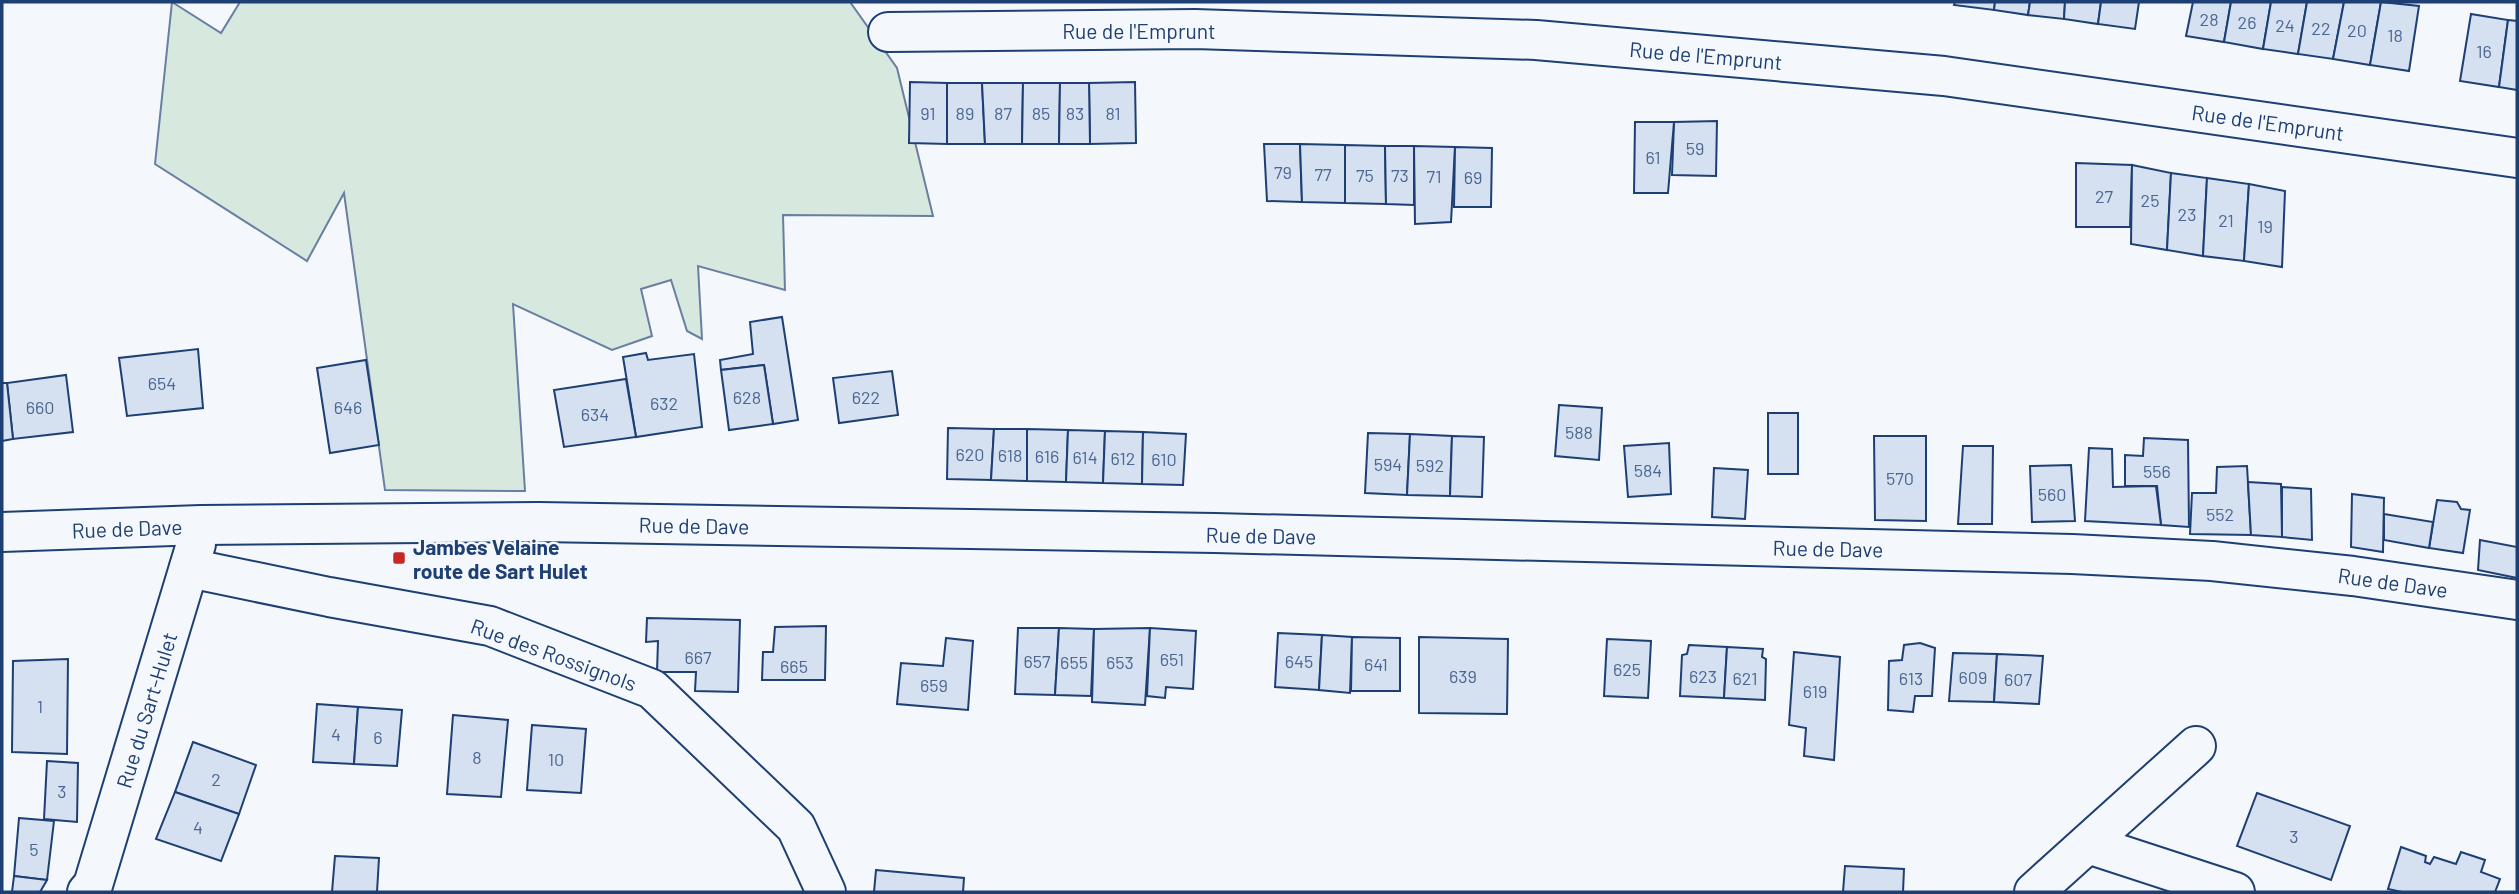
<svg xmlns="http://www.w3.org/2000/svg" width="2519" height="894" font-family="Barlow,sans-serif">
  <rect width="100%" height="100%" fill="#f4f7fb"/>
  <!-- green -->
  <polygon fill="#d7e8df" stroke="#687fa3" stroke-width="2" points="172,2 221,33 240,2 850,2 897,68 933,216 783,215 785,290 698,266 702,339 687,331 671,280 641,289 652,336 612,350 513,304 525,491 385,490 344,193 307,261 155,164"/>
  <!-- building -->
  <g fill="#d5e0f0" stroke="#1d3f73" stroke-width="2">
    <polygon points="1955,2 1995,2 1994,10 1954,5"/>
    <polygon points="1995,2 2030,2 2028,15 1994,10"/>
    <polygon points="2030,2 2065,2 2064,19 2028,15"/>
    <polygon points="2065,2 2101,2 2098,24 2064,19"/>
    <polygon points="2101,2 2139,2 2135,29 2098,24"/>
    <polygon points="2193,2 2231,2 2224,42 2186,36"/>
    <polygon points="2231,2 2271,2 2263,49 2224,42"/>
    <polygon points="2271,2 2307,2 2298,54 2263,49"/>
    <polygon points="2307,2 2344,2 2333,59 2298,54"/>
    <polygon points="2344,2 2381,2 2370,65 2333,59"/>
    <polygon points="2381,2 2419,6 2409,71 2370,65"/>
    <polygon points="2471,14 2508,20 2499,87 2460,81"/>
    <polygon points="2508,20 2517,21 2517,90 2499,87"/>
    <polygon points="910,82 947,83 947,144 909,143"/>
    <polygon points="1135,82 1136,143 1090,144 1089,83"/>
    <polygon points="947,83 982,83 985,144 947,144"/>
    <polygon points="982,83 1023,83 1022,144 985,144"/>
    <polygon points="1023,83 1060,83 1059,144 1022,144"/>
    <polygon points="1060,83 1089,83 1090,144 1059,144"/>
    <polygon points="1717,121 1716,176 1672,175 1674,122"/>
    <polygon points="1635,122 1674,122 1668,193 1634,193"/>
    <polygon points="1264,144 1300,144 1302,202 1267,201"/>
    <polygon points="1300,144 1345,145 1345,203 1302,202"/>
    <polygon points="1345,145 1385,146 1386,204 1345,203"/>
    <polygon points="1385,146 1414,146 1414,205 1386,204"/>
    <polygon points="1414,146 1455,147 1451,222 1415,224"/>
    <polygon points="1455,147 1492,148 1491,207 1454,207"/>
    <polygon points="2076,163 2132,165 2130,227 2076,227"/>
    <polygon points="2132,165 2171,173 2167,250 2131,244"/>
    <polygon points="2171,173 2207,178 2203,256 2167,250"/>
    <polygon points="2207,178 2249,184 2244,261 2203,256"/>
    <polygon points="2249,184 2285,191 2282,267 2244,261"/>
    <polygon points="782,317 798,420 773,424 764,365 721,370 720,360 753,354 750,322"/>
    <polygon points="198,349 203,408 127,416 119,358"/>
    <polygon points="646,353 648,360 694,354 702,427 636,437 623,357"/>
    <polygon points="366,360 379,445 330,453 317,368"/>
    <polygon points="764,365 773,424 729,430 721,370"/>
    <polygon points="892,371 898,415 839,423 833,378"/>
    <polygon points="66,375 73,432 13,439 7,383"/>
    <polygon points="626,379 636,437 564,447 554,390"/>
    <polygon points="2,383 7,383 13,439 2,441"/>
    <polygon points="1559,405 1602,408 1599,460 1555,456"/>
    <rect x="1768" y="413" width="30" height="61"/>
    <polygon points="948,428 994,429 991,480 947,479"/>
    <polygon points="994,429 1027,429 1027,481 991,480"/>
    <polygon points="1027,429 1068,430 1066,482 1027,481"/>
    <polygon points="1068,430 1105,431 1103,483 1066,482"/>
    <polygon points="1105,431 1143,432 1142,484 1103,483"/>
    <polygon points="1143,432 1186,434 1183,485 1142,484"/>
    <polygon points="1368,433 1410,434 1407,495 1365,493"/>
    <polygon points="1410,434 1452,436 1450,496 1407,495"/>
    <polygon points="1452,436 1484,437 1482,497 1450,496"/>
    <polygon points="1874,436 1926,436 1926,521 1875,520"/>
    <polygon points="2144,438 2188,440 2189,527 2161,525 2157,486 2125,486 2125,455 2143,456"/>
    <polygon points="1669,443 1671,494 1628,497 1624,446"/>
    <polygon points="1963,446 1993,446 1992,524 1958,524"/>
    <polygon points="2089,448 2112,449 2113,487 2156,486 2161,525 2085,521"/>
    <polygon points="2071,465 2075,521 2032,522 2030,466"/>
    <polygon points="2247,466 2251,535 2190,534 2192,493 2216,493 2217,467"/>
    <polygon points="1714,468 1748,470 1745,519 1712,517"/>
    <polygon points="2248,482 2281,484 2282,537 2251,535"/>
    <polygon points="2282,487 2311,489 2312,540 2282,537"/>
    <polygon points="2352,494 2384,498 2383,552 2351,547"/>
    <polygon points="2437,500 2457,502 2461,509 2470,510 2463,553 2429,548"/>
    <polygon points="2384,514 2433,522 2429,548 2384,540"/>
    <polygon points="2480,540 2517,547 2517,578 2478,570"/>
    <polygon points="647,618 740,620 738,692 695,691 696,672 657,672 658,641 646,642"/>
    <polygon points="826,626 825,680 762,680 763,652 773,652 775,627"/>
    <polygon points="1018,628 1059,628 1055,695 1015,694"/>
    <polygon points="1059,628 1094,629 1091,696 1055,695"/>
    <polygon points="1150,628 1145,705 1092,702 1094,629"/>
    <polygon points="1150,628 1196,631 1193,689 1166,687 1165,698 1147,696"/>
    <polygon points="1278,633 1322,635 1319,690 1275,687"/>
    <polygon points="1322,635 1352,637 1350,693 1319,690"/>
    <polygon points="1352,637 1400,638 1400,691 1351,691"/>
    <polygon points="1419,637 1508,639 1507,714 1419,713"/>
    <polygon points="946,638 973,641 968,710 897,704 901,663 943,666"/>
    <polygon points="1607,639 1651,641 1648,698 1604,696"/>
    <polygon points="1920,643 1935,648 1932,696 1915,696 1913,712 1888,710 1889,661 1902,660 1904,645"/>
    <polygon points="1689,645 1727,647 1724,698 1680,696 1682,655 1687,654"/>
    <polygon points="1727,647 1763,649 1762,657 1766,659 1765,700 1724,698"/>
    <polygon points="1794,652 1840,657 1834,760 1804,756 1806,728 1789,725"/>
    <polygon points="1953,653 1997,654 1994,702 1949,701"/>
    <polygon points="1997,654 2043,656 2039,704 1994,702"/>
    <polygon points="68,659 67,754 12,752 13,661"/>
    <polygon points="317,704 358,707 354,764 313,762"/>
    <polygon points="358,707 402,710 397,766 354,764"/>
    <polygon points="453,715 508,720 501,797 447,794"/>
    <polygon points="532,725 586,729 581,793 527,790"/>
    <polygon points="193,742 256,765 239,814 175,792"/>
    <polygon points="47,761 78,763 77,822 44,819"/>
    <polygon points="175,792 239,814 221,861 156,839"/>
    <polygon points="2257,793 2350,826 2331,880 2237,846"/>
    <polygon points="19,818 54,821 47,880 14,876"/>
    <polygon points="2401,847 2426,856 2425,862 2430,864 2434,857 2456,864 2461,852 2485,860 2481,872 2500,879 2495,892 2402,892 2388,889"/>
    <polygon points="335,856 379,858 377,892 332,892"/>
    <polygon points="1845,866 1904,869 1903,892 1843,892"/>
    <polygon points="876,870 964,878 963,892 874,892"/>
    <polygon points="14,876 47,880 40,892 12,892"/>
  </g>
  <g fill="none" stroke-linecap="round" stroke-linejoin="round">
    <!-- minor casing -->
    <g stroke="#1d3f73" stroke-width="42">
      <g id="minor">
        <polyline points="888,32 1195,29 1536,40 1944,76 2517,158"/>
        <polyline points="189,568 329,597 490,626 652,689 796,827 826,892"/>
        <polyline points="2088,844 2235,892"/>
        <polyline points="87,892 93,885 196,544"/>
        <polyline points="2034,892 2196,746"/>
      </g>
    </g>
    <!-- major casing -->
    <g stroke="#1d3f73" stroke-width="42">
      <polyline id="major" points="2,532 201,525 539,522 1215,533 2072,554 2212,561 2353,576 2517,600"/>
    </g>
    <!-- minor -->
    <use href="#minor" stroke="#f4f7fb" stroke-width="38"/>
    <!-- major -->
    <use href="#major" stroke="#f4f7fb" stroke-width="38"/>
  </g>
  <!-- markers -->
  <rect fill="#c62828" stroke="#f4f7fb" stroke-width="2.5" x="392" y="551" width="14" height="14" rx="3.5"/>
  <g text-anchor="middle" dominant-baseline="central" stroke-width="5" stroke-linejoin="round" paint-order="stroke">
    <!-- number labels -->
    <g font-size="18" fill="#4b6792">
      <text x="2209" y="19">28</text>
      <text x="2247" y="22">26</text>
      <text x="2285" y="25">24</text>
      <text x="2321" y="28">22</text>
      <text x="2357" y="30">20</text>
      <text x="2395" y="35">18</text>
      <text x="2484" y="51">16</text>
      <text x="928" y="113">91</text>
      <text x="965" y="113">89</text>
      <text x="1003" y="113">87</text>
      <text x="1041" y="113">85</text>
      <text x="1075" y="113">83</text>
      <text x="1113" y="113">81</text>
      <text x="1695" y="148">59</text>
      <text x="1653" y="157">61</text>
      <text x="1283" y="172">79</text>
      <text x="1323" y="174">77</text>
      <text x="1365" y="175">75</text>
      <text x="1400" y="175">73</text>
      <text x="1434" y="176">71</text>
      <text x="1473" y="177">69</text>
      <text x="2104" y="196">27</text>
      <text x="2150" y="200">25</text>
      <text x="2187" y="214">23</text>
      <text x="2226" y="220">21</text>
      <text x="2265" y="226">19</text>
      <text x="162" y="383">654</text>
      <text x="747" y="397">628</text>
      <text x="866" y="397">622</text>
      <text x="664" y="403">632</text>
      <text x="40" y="407">660</text>
      <text x="348" y="407">646</text>
      <text x="595" y="414">634</text>
      <text x="1579" y="432">588</text>
      <text x="970" y="454">620</text>
      <text x="1010" y="455">618</text>
      <text x="1047" y="456">616</text>
      <text x="1085" y="457">614</text>
      <text x="1123" y="458">612</text>
      <text x="1164" y="459">610</text>
      <text x="1388" y="464">594</text>
      <text x="1430" y="465">592</text>
      <text x="1648" y="470">584</text>
      <text x="2157" y="471">556</text>
      <text x="1900" y="478">570</text>
      <text x="2052" y="494">560</text>
      <text x="2220" y="514">552</text>
      <text x="698" y="657">667</text>
      <text x="1172" y="659">651</text>
      <text x="1037" y="661">657</text>
      <text x="1299" y="661">645</text>
      <text x="1074" y="662">655</text>
      <text x="1120" y="662">653</text>
      <text x="1376" y="664">641</text>
      <text x="794" y="666">665</text>
      <text x="1627" y="669">625</text>
      <text x="1463" y="676">639</text>
      <text x="1703" y="676">623</text>
      <text x="1973" y="677">609</text>
      <text x="1745" y="678">621</text>
      <text x="1911" y="678">613</text>
      <text x="2018" y="679">607</text>
      <text x="934" y="685">659</text>
      <text x="1815" y="691">619</text>
      <text x="40" y="706">1</text>
      <text x="336" y="734">4</text>
      <text x="378" y="737">6</text>
      <text x="477" y="757">8</text>
      <text x="556" y="759">10</text>
      <text x="216" y="779">2</text>
      <text x="62" y="791">3</text>
      <text x="198" y="827">4</text>
      <text x="2294" y="836">3</text>
      <text x="34" y="849">5</text>
    </g>
    <!-- street labels -->
    <g font-size="21" fill="#1d3f73" stroke="#f4f7fb">
      <text x="1139" y="30">Rue de l'Emprunt</text>
      <text transform="translate(1706 55) rotate(5)">Rue de l'Emprunt</text>
      <text transform="translate(2268 122) rotate(8)">Rue de l'Emprunt</text>
      <text transform="translate(694 525) rotate(1)">Rue de Dave</text>
      <text transform="translate(127 528) rotate(-2)">Rue de Dave</text>
      <text transform="translate(1261 535) rotate(1)">Rue de Dave</text>
      <text transform="translate(1828 548) rotate(1)">Rue de Dave</text>
      <text transform="translate(2393 582) rotate(8)">Rue de Dave</text>
      <text transform="translate(554 654) rotate(20)">Rue des Rossignols</text>
      <text transform="translate(146 710) rotate(-73)">Rue du Sart-Hulet</text>
    </g>
    <!-- poi labels -->
    <g font-size="21" font-weight="bold" fill="#1d3f73" stroke="#f4f7fb" text-anchor="start">
      <text x="413" y="546">Jambes Velaine<tspan x="413" dy="24">route de Sart Hulet</tspan></text>
    </g>
  </g>
  <!-- border -->
  <rect width="2519" height="894" fill="none" stroke="#1d3f73" stroke-width="7"/>
</svg>
